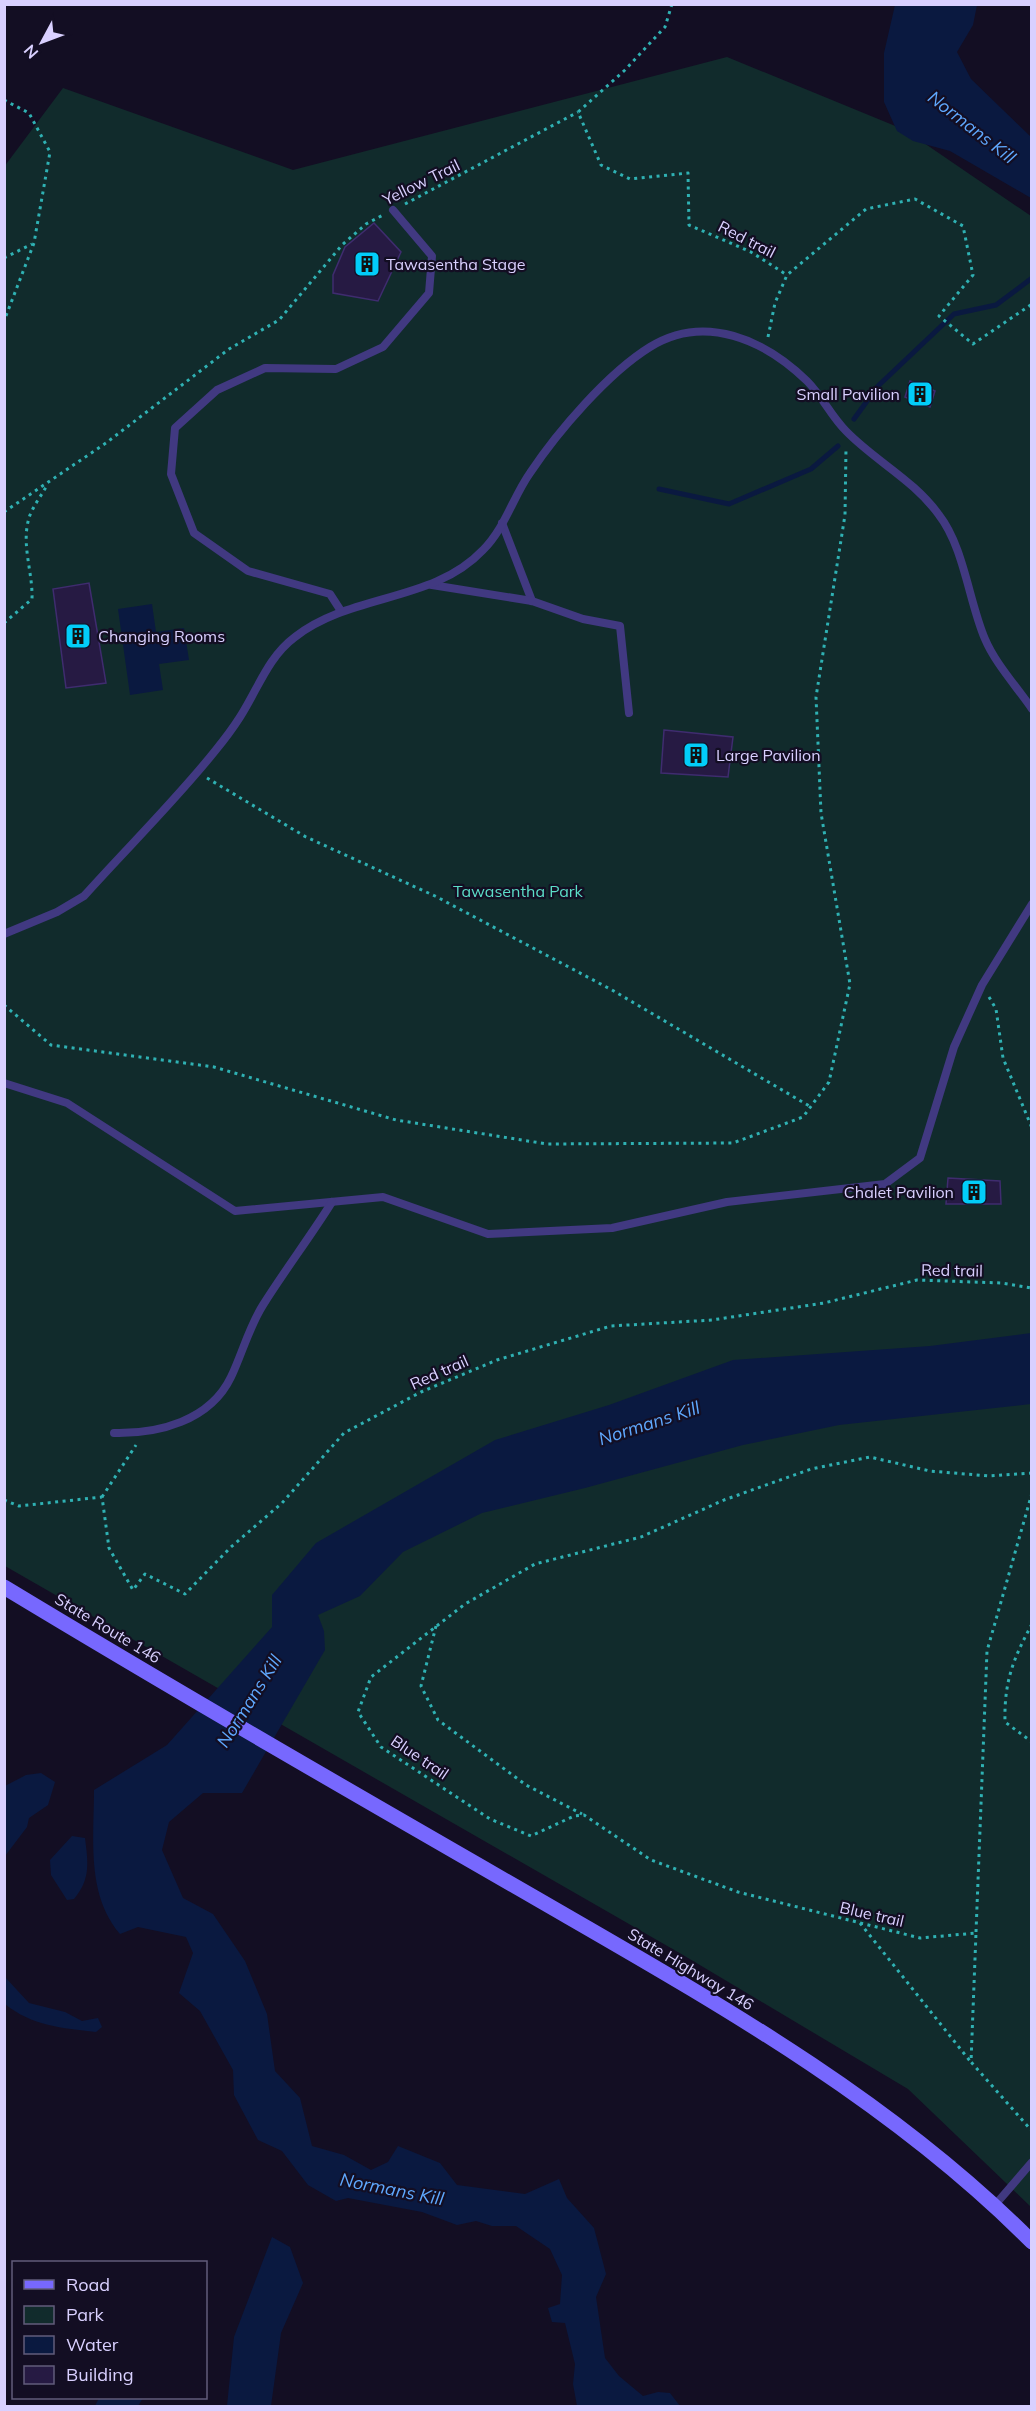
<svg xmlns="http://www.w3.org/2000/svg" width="1036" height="2411" font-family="Mulish,sans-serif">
  <rect width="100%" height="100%" fill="#130e23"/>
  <!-- green -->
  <polygon fill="#112b2c" points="727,57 905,130 1031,216 1031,2207 908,2089 683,1955 5,1566 4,167 63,88 293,170"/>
  <!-- water -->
  <g fill="#0a1940">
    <polygon points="895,5 977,5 973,25 957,52 971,79 1031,137 1031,198 950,151 913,141 897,131 884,102 884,53"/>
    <polygon points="152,604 156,632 184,628 189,660 159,664 163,690 130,695 118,609"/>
    <path d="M1031,1333v71l-192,21 -96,20 -158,43 -103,25 -79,39 -43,44 -42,19 6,16 1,19 -83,143h-39l-34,29 -7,28 21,48 30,16 32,47 22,53 8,57 25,27 12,48 32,9 27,15 17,-8 10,-16 42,17 17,22 68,9 34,-15 8,19 27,30 12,46 -10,23 9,61 14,18 24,20 15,-4 12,1 10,13h-103l-4,-22 2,-20 -10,-41 -13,-1 -4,-14 12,-4 2,-29 -12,-26 -34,-23h-24l-16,-5 -19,4 -35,-13 -74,-14 -12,3 -28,-16 -26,-34 -24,-11 -24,-45 -1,-25 -33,-59 -21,-18 14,-40 -7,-16 -48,-10 -18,7c-34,-40 -26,-95 -26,-144l73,-45 105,-118v-32l44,-52 179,-103 114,-35 124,-45 197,-14z"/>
    <polygon points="41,1773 55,1782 48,1805 29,1818 27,1827 5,1856 5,1786 26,1775"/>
    <path d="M72,1836l13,2c3,24 6,41 -11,61l-7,1 -16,-25 -1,-15z"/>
    <path d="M4,1976l25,27 36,9 17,9 16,-3 4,9 -6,5c-34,-4 -64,-6 -91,-28z"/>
    <polygon points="272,2237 290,2247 303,2283 281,2333 271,2406 227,2406 234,2337"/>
    <polygon points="99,2398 143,2398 138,2406 95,2406"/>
  </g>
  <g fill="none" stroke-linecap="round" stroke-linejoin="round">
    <!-- stream -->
    <g stroke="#0a1940" stroke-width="5">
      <polyline points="854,419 878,386 954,314 996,305 1032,278"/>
      <polyline points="659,489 729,504 811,469 838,446"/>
    </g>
  </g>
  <!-- building -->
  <g fill="#261a43" stroke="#3f2c6f" stroke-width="1.5">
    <polygon points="374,223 401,252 378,301 333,293 333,275 345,247"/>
    <polygon points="910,381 935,391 930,407 905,397"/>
    <polygon points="89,583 106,683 66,688 53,589"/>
    <polygon points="664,730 733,737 728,777 661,773"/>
    <polygon points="948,1178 1000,1181 1001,1204 946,1204"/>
  </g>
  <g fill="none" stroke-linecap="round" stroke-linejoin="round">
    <!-- path -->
    <g stroke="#2fb1b3" stroke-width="3" stroke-dasharray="3 4.5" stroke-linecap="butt">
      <polyline points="672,4 665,27 625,70 578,112 601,165 630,179 688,173 689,225 751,252 787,275"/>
      <polyline points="4,100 29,113 50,152 34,243 4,321"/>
      <polyline points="405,204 578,112"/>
      <polyline points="4,258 32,244"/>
      <polyline points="768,337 775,303 787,275 866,209 915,199 963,226 973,275 939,316 973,344 1032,304"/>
      <polyline points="4,512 106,443 229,349 279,320 342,245 366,224 383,215"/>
      <path d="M4,623l28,-24c1,-28 -12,-56 -2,-84 4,-10 11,-19 16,-28"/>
      <polyline points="207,778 306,837 435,896 612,990 811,1107"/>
      <polyline points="989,997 996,1009 1003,1058 1032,1128"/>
      <polyline points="4,1005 51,1045 214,1067 396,1120 547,1144 733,1143 803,1117 829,1082 850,984 821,813 816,697 845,515 846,448"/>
      <polyline points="1032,1473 989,1476 930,1471 870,1457 811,1469 724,1500 641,1537 535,1564 465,1604 371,1677 358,1712 381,1747 490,1819 531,1836 574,1816 584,1815 651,1860 738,1892 920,1938 976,1933 971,2062 1032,2131"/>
      <polyline points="102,1497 136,1445"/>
      <polyline points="4,1500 19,1506 102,1497 109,1548 133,1590 145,1574 185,1594 231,1547 282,1503 344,1433 421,1392 497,1360 611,1326 712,1320 824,1303 917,1280 1001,1283 1032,1288"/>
      <path d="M1032,1624c-19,35 -28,58 -27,98l27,20"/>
      <polyline points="436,1626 421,1686 438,1720 526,1785 582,1814"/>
      <polyline points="860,1923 970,2061"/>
      <polyline points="976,1932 987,1651 1032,1493"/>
    </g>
    <!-- service -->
    <g stroke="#413981" stroke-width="8">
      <polyline points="502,523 532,601"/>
      <polyline points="432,585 532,601 583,619 620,626 629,713"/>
      <polyline points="341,611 330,594 248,571 194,533 171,474 175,428 217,390 265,368 336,369 383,347 429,293 432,256 393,210"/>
      <path d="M4,934l53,-22 27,-16c43,-48 91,-95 131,-145 9,-11 18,-23 25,-34 18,-28 28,-60 55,-80 56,-44 138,-34 188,-87 22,-22 30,-53 47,-77 28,-42 78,-100 120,-126 55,-34 115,-7 157,34 15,15 24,35 39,50 29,30 68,49 93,84 25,32 30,87 46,124 10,24 32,48 47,70"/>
      <polyline points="4,1083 67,1103 235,1211 383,1197 488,1234 612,1228 727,1202 885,1184 920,1158 954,1047 982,985 1032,904"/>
      <path d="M114,1433c44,1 96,-12 117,-56 11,-23 18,-50 32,-72 22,-35 47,-68 69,-103"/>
      <polyline points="995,2205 1032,2162"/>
    </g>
    <!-- secondary -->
    <path stroke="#7768fe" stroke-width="15" d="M4,1587c177,107 356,210 535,313 173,100 351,199 493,342"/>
  </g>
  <!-- icons -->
  <defs>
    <g id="building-square" transform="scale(1.35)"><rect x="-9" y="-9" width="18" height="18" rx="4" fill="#02cdf9" stroke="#130e23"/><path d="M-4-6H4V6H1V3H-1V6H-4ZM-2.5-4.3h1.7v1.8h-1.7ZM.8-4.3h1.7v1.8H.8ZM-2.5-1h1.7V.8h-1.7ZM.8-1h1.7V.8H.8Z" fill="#111"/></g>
  </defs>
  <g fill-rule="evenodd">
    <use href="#building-square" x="367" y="264"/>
    <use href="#building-square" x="920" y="394"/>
    <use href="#building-square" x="78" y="636"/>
    <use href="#building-square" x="696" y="755"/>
    <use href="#building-square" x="974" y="1192"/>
  </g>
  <g text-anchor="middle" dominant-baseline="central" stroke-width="4.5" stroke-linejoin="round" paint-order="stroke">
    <!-- street labels -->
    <g font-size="16" fill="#d9d0ff" stroke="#130e23">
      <text transform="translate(421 182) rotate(-26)">Yellow Trail</text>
      <text transform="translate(747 239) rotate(27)">Red trail</text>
      <text transform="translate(952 1270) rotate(1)">Red trail</text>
      <text transform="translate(439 1372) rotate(-24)">Red trail</text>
      <text transform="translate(108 1628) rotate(31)">State Route 146</text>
      <text transform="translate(420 1757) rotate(34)">Blue trail</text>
      <text transform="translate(872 1914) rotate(13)">Blue trail</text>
      <text transform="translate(691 1969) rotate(31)">State Highway 146</text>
    </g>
    <!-- poi labels -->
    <g font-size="16" fill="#d9d0ff" stroke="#130e23" text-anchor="start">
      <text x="386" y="264">Tawasentha Stage</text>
      <text x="900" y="394" text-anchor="end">Small Pavilion</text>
      <text x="98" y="636">Changing Rooms</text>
      <text x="716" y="755">Large Pavilion</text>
      <text x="954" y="1192" text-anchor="end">Chalet Pavilion</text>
    </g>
    <!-- park labels -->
    <g font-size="16" fill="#5cdec8" stroke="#130e23">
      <text x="518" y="891">Tawasentha Park</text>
    </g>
    <!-- water labels -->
    <g font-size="18" font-style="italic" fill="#5fa8fe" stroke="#130e23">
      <text transform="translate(972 127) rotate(38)">Normans Kill</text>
      <text transform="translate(649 1423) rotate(-18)">Normans Kill</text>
      <text transform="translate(249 1701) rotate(-58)">Normans Kill</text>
      <text transform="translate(392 2189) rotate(11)">Normans Kill</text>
    </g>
  </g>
  <!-- border -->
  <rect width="1036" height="2411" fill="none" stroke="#d9d0ff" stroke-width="12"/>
  <!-- legend -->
  <rect x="12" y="2261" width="195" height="138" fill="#130e23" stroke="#625c7b" stroke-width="1.5"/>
  <rect x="24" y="2280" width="30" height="9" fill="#7768fe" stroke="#625c7b" stroke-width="1.5"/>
  <text x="66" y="2291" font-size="18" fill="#d9d0ff">Road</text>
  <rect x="24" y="2306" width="30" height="18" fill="#112b2c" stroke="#625c7b" stroke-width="1.5"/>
  <text x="66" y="2321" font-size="18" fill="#d9d0ff">Park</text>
  <rect x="24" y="2336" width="30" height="18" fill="#0a1940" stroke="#625c7b" stroke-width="1.5"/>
  <text x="66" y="2351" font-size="18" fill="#d9d0ff">Water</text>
  <rect x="24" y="2366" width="30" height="18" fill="#261a43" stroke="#625c7b" stroke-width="1.5"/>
  <text x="66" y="2381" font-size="18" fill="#d9d0ff">Building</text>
  <!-- north arrow -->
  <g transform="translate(42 42) rotate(229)" stroke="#130e23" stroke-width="4.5" paint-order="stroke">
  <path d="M0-4.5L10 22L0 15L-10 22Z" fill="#d9d0ff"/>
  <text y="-9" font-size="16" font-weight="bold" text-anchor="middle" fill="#d9d0ff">N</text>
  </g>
</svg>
